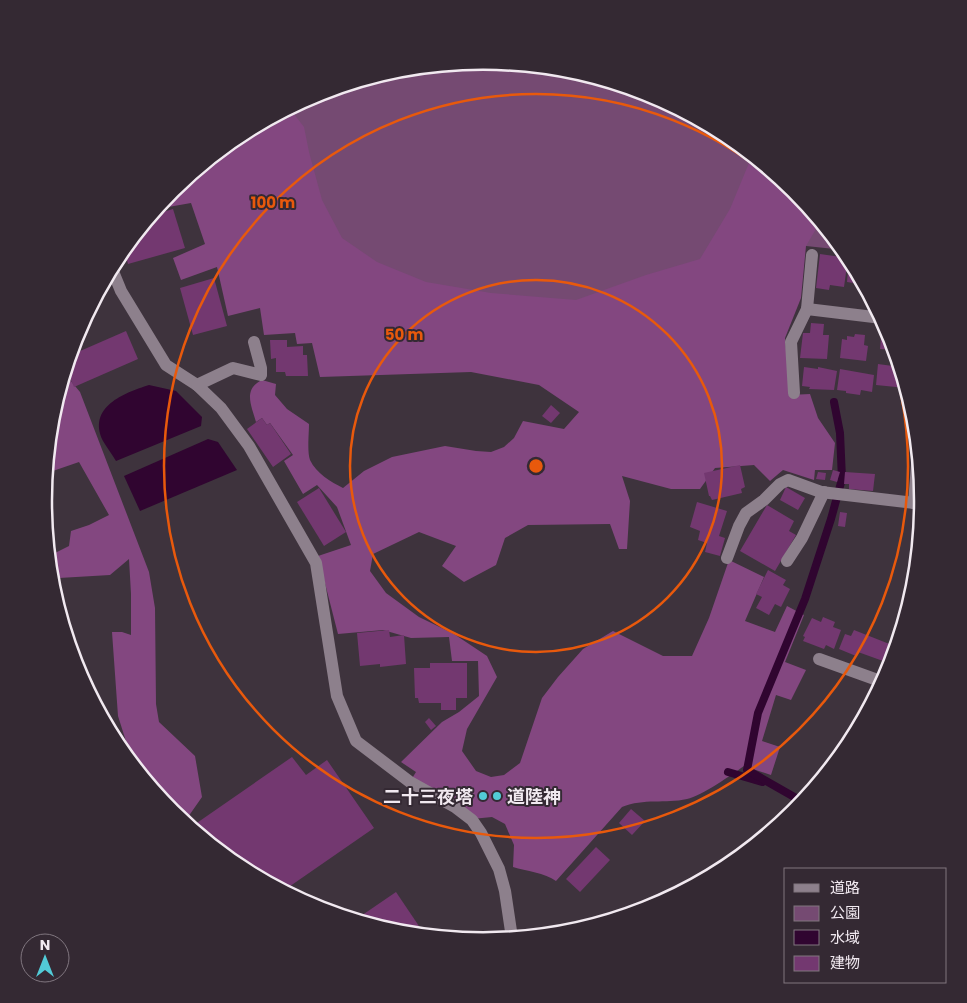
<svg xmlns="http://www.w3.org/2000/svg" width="967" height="1003" font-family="Poppins,'Noto Sans JP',sans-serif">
  <rect width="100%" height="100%" fill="#3e333d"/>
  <!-- green -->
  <polygon fill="#754a72" points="484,62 570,70 652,95 728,136 795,191 844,250 806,246 587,335 335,302 246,132 315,95 398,70"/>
  <!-- forest -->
  <g fill="#834780">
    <path d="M290,109l14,18 5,25 13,48 20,38 35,24 49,20 65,11 85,7 70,-25 54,-16 30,-50 19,-46 32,17 14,11 25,31 -14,24 -5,52 -16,40 5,57 20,-1 8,24 17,25 -3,27h-17l-1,10 -31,-10 -13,11 -16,-16 -39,3 -15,21h-29l-49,-13 8,25 -3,48h-8l-9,-25 -82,1 -23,13 -9,27 -32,17 -22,-16 14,-20 -37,-14 -46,22 -3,17 16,22 33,24 35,17 33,22 10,21 -30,52 -5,22 14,20 15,6 13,-2 16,-12 22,-65 16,-21 25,-28 30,-18 50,25h29l17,-38 20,-58 35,17 -19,44 30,11 12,-26 17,9 -19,47 21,8 -15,30 -15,-5 -14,46 18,6 -9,28 -27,-9c-13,9 -42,30 -57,33 -22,5 -43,-1 -65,8l-66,74c-11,-8 -30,-10 -43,-14l1,-22 -9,-21 -13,-7 -20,2 -61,-39 5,-8 -15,-10 41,-40 17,-10 20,-16 -1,-35h-26l-3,-24 -38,1 -28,-8 -45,4 -20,-78 33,-11 -14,-38 -20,-22 -14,9 -19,-33 9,-6 -23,-32 -3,2 -5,-7 -6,4c-5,-17 -13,-33 6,-42l14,4 -1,11 12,14 22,15c0,9 -2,28 1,36 6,13 21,22 33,28l21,-17 28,-14 53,-11 31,5 15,1 13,-5 10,-9 9,-17 41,8 15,-17 -40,-27 -68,-13 -151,5 -8,-34 -15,1 -2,-11 -31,2 -4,-27 -32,8 -11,-49 -36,13 -8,-22 32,-14 -14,-41 -34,6 16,-19 66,-54z"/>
    <polygon points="65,374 80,392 149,572 155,608 156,704 159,722 195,756 202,797 188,817 182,820 172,812 150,785 150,781 143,768 131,757 118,716 112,632 122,632 131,635 131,594 129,559 110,575 59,578 52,572 53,554 69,546 71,531 89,525 109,515 79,462 50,472 46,475 52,415"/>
  </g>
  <!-- water -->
  <g fill="#300530">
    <path d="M149,385l27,6 26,26 -1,9 -85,35c-4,-7 -9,-13 -13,-20 -16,-34 21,-48 46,-56z"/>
    <polygon points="208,439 218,442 237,470 140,511 124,476"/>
  </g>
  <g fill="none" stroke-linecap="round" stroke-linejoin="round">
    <!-- stream -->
    <g stroke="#300530" stroke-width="8">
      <polyline points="728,772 762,782"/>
      <polyline points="803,802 747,770 758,713 805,599 831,519 842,479 840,433 834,402"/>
    </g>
  </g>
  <!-- building -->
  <g fill="#733870">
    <polygon points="173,209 185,248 128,264 124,250 153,215"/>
    <polygon points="820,254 848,258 844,287 830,285 829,290 816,288"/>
    <polygon points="849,260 851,260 868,293 859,292 860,284 847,282"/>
    <polygon points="214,278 227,326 193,335 180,288"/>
    <polygon points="811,323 824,324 823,335 829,335 827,359 800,358 803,333 810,333"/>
    <polygon points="882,326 886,326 890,333 895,350 880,349"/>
    <polygon points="126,331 138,359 74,387 66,369 71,355"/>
    <polygon points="855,334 865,335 864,345 868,346 866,361 840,358 842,339 847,340 847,336 854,337"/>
    <polygon points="270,340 287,340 287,347 303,346 303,355 307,355 308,376 286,376 285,372 276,372 276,358 271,359"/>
    <polygon points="878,364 900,367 906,388 876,385"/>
    <polygon points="804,367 818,369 818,367 837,371 834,390 809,389 810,387 802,386"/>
    <polygon points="840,369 874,375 872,392 861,390 860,395 846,393 846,391 837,390"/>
    <polygon points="551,405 560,413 551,423 542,416"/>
    <polygon points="262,418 267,425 270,423 291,454 273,467 247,429"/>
    <polygon points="740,465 745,487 741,489 742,493 712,500 710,496 709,496 704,473"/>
    <polygon points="833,470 840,472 837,482 830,480"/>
    <polygon points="818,472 826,473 825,480 816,479"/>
    <polygon points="845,472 875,474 873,491 849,489 849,484 844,484"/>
    <polygon points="786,487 805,498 798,510 780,500"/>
    <polygon points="319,488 346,532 324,546 297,502"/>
    <polygon points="697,502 727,511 719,536 725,538 720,556 705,552 707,543 698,540 700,531 690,527"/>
    <polygon points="767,505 794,521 789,531 796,535 775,571 740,551"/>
    <polygon points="840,512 847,513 845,527 838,526"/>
    <polygon points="916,513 922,513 921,526 917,526"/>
    <polygon points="768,570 786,580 783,585 790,589 781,607 775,604 769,615 756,608 762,597 756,594"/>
    <polygon points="823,617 835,622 833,627 841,630 834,649 826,645 824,649 803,641 805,637 803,636 812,618 821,622"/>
    <polygon points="389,630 390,637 404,635 406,664 380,667 380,664 360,666 357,633"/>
    <polygon points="854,630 897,647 893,659 885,656 883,661 858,652 856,656 839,649 845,634 851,636"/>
    <polygon points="430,663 467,663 467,698 456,698 456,710 441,710 441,703 419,703 418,698 415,698 414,668 430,668"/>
    <polygon points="429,718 436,726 431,730 425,722"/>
    <polygon points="292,757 306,775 327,760 374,828 283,891 239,867 191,827"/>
    <polygon points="631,809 645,821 632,835 619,823"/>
    <polygon points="596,847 610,860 580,892 566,879"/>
    <polygon points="396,892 425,935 397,933 355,920"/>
  </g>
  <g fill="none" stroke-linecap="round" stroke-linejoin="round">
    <!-- minor -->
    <g stroke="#8d808c" stroke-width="12">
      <polyline points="112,269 121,291 166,365 197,385 221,408 249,446 316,563 337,696 356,741 410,782 455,807 472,820 481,833 499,869 505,891 512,938"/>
      <polyline points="807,309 882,318"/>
      <polyline points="197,385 233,368 261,375 261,368 254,342"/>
      <polyline points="794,393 791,342 807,309 812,255"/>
      <polyline points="914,503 918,453"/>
      <polyline points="727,558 739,526 746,513 764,500 780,484 788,480 821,492 923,504"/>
      <polyline points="787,561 802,538 824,492"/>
      <polyline points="819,659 883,682"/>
    </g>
  </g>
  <!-- distance rings -->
  <g fill="none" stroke="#e8590c" stroke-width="2.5">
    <circle cx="536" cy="466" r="186"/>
    <circle cx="536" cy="466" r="372"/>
  </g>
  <!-- markers -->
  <g fill="#52cbd7" stroke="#342933" stroke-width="2">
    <circle cx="483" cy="796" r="5"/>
    <circle cx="497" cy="796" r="5"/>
  </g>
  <g text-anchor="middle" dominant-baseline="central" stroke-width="4" stroke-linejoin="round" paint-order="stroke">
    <!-- poi labels -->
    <g font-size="18" font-weight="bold" fill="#f1e9f0" stroke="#342933" text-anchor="end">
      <text x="473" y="796">二十三夜塔</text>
      <text x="507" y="796" text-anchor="start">道陸神</text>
    </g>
  </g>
  <!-- crop -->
  <path d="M0 0H967V1003H0ZM52 501a431 431 0 1 1 862 0a431 431 0 1 1-862 0Z" fill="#342933" fill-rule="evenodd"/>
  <path fill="none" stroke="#f1e9f0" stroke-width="2.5" d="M52 501a431 431 0 1 1 862 0a431 431 0 1 1-862 0Z"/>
  <circle cx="536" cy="466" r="8" fill="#e8590c" stroke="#342933" stroke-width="2.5"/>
  <g font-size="15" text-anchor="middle" font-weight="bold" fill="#e8590c" stroke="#342933" stroke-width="4" stroke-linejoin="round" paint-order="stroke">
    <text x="273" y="208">100 m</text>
    <text x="404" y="340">50 m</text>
  </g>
  <!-- legend -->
  <rect x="784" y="868" width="162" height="115" fill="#342933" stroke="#80767f"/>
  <rect x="794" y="884" width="25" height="8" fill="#8d808c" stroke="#80767f"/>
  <text x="830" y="893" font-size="15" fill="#f1e9f0">道路</text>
  <rect x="794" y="906" width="25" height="15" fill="#754a72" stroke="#80767f"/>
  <text x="830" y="918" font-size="15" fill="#f1e9f0">公園</text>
  <rect x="794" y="930" width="25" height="15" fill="#300530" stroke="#80767f"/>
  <text x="830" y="943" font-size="15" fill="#f1e9f0">水域</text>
  <rect x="794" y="956" width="25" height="15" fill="#733870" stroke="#80767f"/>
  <text x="830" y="968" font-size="15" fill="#f1e9f0">建物</text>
  <!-- north arrow -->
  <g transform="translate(45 958)"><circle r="24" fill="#342933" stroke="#80767f"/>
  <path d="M0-4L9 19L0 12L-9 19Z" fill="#52cbd7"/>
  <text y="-8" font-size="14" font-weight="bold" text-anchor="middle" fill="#f1e9f0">N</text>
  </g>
</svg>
